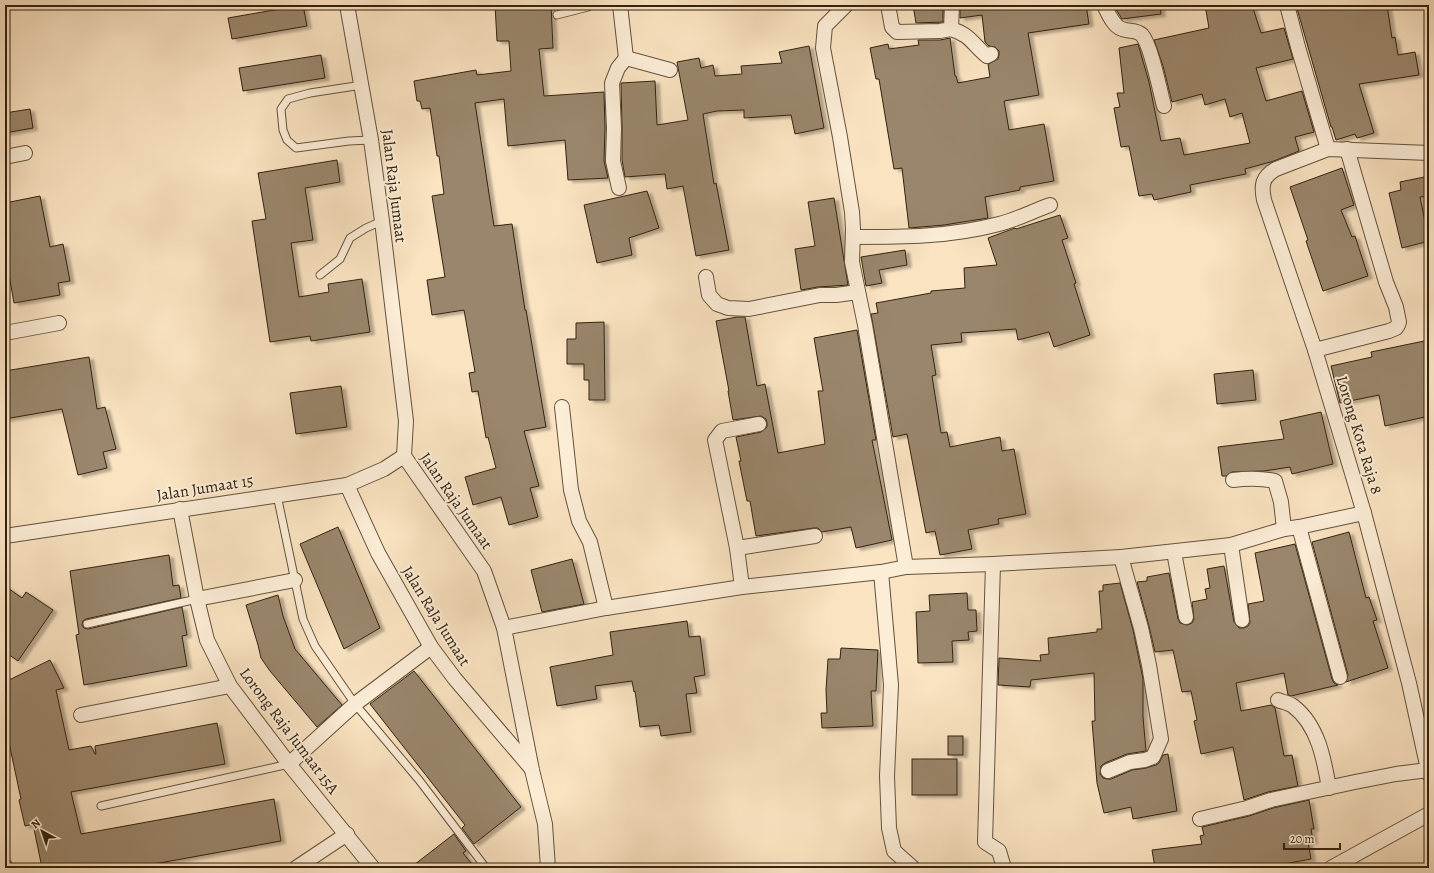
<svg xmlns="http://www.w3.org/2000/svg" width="1434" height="873" font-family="Alegreya,serif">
  <defs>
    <filter id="shadow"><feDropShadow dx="4.5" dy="2.5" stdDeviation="1" flood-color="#0004"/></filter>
  </defs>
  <rect width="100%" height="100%" fill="#fae3c1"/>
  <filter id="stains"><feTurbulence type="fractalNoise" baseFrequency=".005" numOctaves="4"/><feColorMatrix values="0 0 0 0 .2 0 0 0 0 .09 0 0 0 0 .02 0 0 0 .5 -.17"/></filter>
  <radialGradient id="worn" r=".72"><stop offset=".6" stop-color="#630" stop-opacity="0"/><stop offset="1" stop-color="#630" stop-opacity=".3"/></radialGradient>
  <!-- building -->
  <g fill="#9a866c" stroke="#32220f" filter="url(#shadow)">
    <polygon points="303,5 307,26 232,39 228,18"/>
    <polygon points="495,5 551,5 553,48 539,49 544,96 604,92 605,128 604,161 608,178 568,180 565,140 508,146 504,99 475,103 494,226 512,224 525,310 526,310 546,427 524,431 539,486 530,488 538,517 509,525 501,497 473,505 465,477 496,468 488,437 486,438 478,391 472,392 469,373 475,372 464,310 432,315 427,280 445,277 432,196 444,194 439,156 437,156 430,108 422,109 420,101 417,101 414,81 476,70 477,75 511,71 509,41 497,41"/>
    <polygon points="913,5 943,5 943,22 916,23"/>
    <polygon points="960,5 1017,5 1018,9 1043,5 1086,5 1089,24 1028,33 1039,95 1004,101 1009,130 1044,124 1054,181 1020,187 1020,190 985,197 988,218 944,225 909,228 902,168 894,169 879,79 876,79 870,48 888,44 889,49 919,45 918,40 940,40 950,38 955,76 956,76 958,83 990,77 988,64 998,59 999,55 999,51 995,47 989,46 985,42 982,15 960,18"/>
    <polygon points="1114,5 1160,5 1161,14 1122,19 1117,11"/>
    <polygon points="1205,5 1252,5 1261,33 1284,28 1293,59 1256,68 1266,101 1302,91 1314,132 1295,137 1299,151 1274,161 1245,169 1246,174 1190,185 1191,192 1154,200 1152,194 1139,196 1129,146 1121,147 1114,108 1120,107 1117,93 1124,93 1119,48 1138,44 1149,82 1161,141 1180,138 1184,155 1250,143 1242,113 1230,117 1225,99 1205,105 1202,94 1172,102 1163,66 1154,40 1209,28"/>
    <polygon points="1296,5 1387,5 1392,38 1395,37 1398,55 1415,52 1419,75 1359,84 1374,133 1357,138 1355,134 1336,140 1332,127 1331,127"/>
    <polygon points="809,46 824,128 795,134 791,115 744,118 744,110 717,111 703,114 714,184 716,183 729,250 696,256 683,186 667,189 665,174 625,177 622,160 622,128 621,83 655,81 657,125 688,120 677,62 699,58 701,68 713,65 715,76 742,74 741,66 782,63 779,52"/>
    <polygon points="321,55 325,78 243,91 239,68"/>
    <polygon points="30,109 33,128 5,133 5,113"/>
    <polygon points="337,160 340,182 305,188 313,240 291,243 299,297 329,292 328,284 362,279 370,332 311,341 310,336 270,342 252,221 266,219 258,173"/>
    <polygon points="1342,168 1354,205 1341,210 1352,237 1355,236 1368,276 1323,291 1306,241 1308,240 1290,187"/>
    <polygon points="1429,176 1429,196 1420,197 1429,241 1402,248 1389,193 1401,190 1400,182"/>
    <polygon points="647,191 659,228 629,238 632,255 597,263 584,205"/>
    <polygon points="40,196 50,247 63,244 70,281 58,283 60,295 14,303 5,252 5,203"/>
    <polygon points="834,198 848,285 818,287 801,290 795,249 815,246 808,202"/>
    <polygon points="1060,215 1068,238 1062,240 1076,283 1074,284 1090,335 1054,347 1049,332 1018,340 1016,329 961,333 962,342 931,345 936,375 932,376 941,433 947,432 950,447 1000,437 1002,451 1014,449 1026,514 998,519 999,524 968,530 972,549 940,555 935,531 926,533 907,434 893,437 871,314 878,313 876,303 931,293 931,291 965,288 964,268 997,265 988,238 1015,228 1016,229"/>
    <polygon points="905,250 907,265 879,270 882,283 866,286 861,257"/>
    <polygon points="737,317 745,317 757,386 765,384 778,453 825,444 818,391 823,391 814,338 857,330 876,440 872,440 892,540 856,548 851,527 822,532 818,528 814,528 756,536 750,501 747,501 739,461 741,461 736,437 761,432 767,427 767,423 766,419 761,416 733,420 728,391 729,391 716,321"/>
    <polygon points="604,322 605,400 589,400 589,380 584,380 584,364 567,364 567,339 576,339 576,323"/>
    <polygon points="1429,340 1429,391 1426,391 1429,405 1429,416 1385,426 1379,395 1340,403 1331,366 1372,357 1371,352"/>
    <polygon points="89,357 97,409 105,407 116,449 103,452 107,468 78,475 62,409 5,419 5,371"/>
    <polygon points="1253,370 1256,400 1217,404 1214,374"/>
    <polygon points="341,386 347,427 296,434 290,393"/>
    <polygon points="1321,412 1333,464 1292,474 1290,467 1264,471 1232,472 1226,476 1222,476 1218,447 1284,439 1280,421"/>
    <polygon points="338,527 380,628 344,649 300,544"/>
    <polygon points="1349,532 1366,598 1369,597 1377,620 1373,621 1388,668 1346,682 1348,675 1312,542"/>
    <polygon points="1295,544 1332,679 1334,683 1338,685 1291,696 1288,695 1284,673 1236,683 1241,711 1271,705 1275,708 1284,756 1292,755 1298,786 1268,792 1244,800 1233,747 1201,754 1194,721 1197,720 1191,691 1182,692 1173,650 1155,652 1149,626 1137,582 1147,581 1147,577 1169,573 1178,619 1180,623 1187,625 1192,623 1194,619 1192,602 1207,599 1205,589 1210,588 1207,569 1224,566 1234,622 1239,628 1244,628 1248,626 1250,623 1248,604 1264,601 1255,553"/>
    <polygon points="169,555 173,586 179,585 181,598 86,619 83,621 82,625 84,628 88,629 182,607 187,635 182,636 187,666 84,685 76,635 79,634 70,571"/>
    <polygon points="572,559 584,604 542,612 531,570"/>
    <polygon points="1120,583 1133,630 1143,679 1143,717 1146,751 1127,754 1105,763 1101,766 1100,774 1103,778 1107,779 1111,779 1132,770 1146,768 1156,765 1159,763 1163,755 1168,754 1177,811 1133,819 1131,807 1104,813 1097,783 1092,721 1095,721 1094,673 1031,680 1030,687 998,685 999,658 1041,661 1040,655 1049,654 1048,638 1097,632 1097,629 1102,629 1099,591 1103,591 1103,585"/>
    <polygon points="5,586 22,598 26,592 53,610 18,661 5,652"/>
    <polygon points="967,593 968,610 976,610 977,631 968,632 969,640 952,641 953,662 918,663 916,612 930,611 929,595"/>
    <polygon points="278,595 283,616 295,649 342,705 317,727 270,671 261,658 258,645 246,605"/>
    <polygon points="687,621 689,637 700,636 705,675 694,677 697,693 686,694 691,732 661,736 659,725 640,727 635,691 634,692 632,681 595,686 597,699 557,706 550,667 613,655 610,632"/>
    <polygon points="841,648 878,650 876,691 871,691 873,726 822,728 821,713 827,713 826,690 828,659 840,659"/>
    <polygon points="50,660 64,688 56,690 69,750 91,746 95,754 96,754 95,746 217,723 225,764 71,792 81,834 274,799 281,841 132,868 42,868 33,824 25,826 19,800 21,799 5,724 5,682"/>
    <polygon points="414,671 521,807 474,844 462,828 465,825 370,704"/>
    <rect x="948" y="736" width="15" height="19"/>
    <rect x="912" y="759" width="45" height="36"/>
    <polygon points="1309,800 1314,829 1311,829 1313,841 1308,842 1311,859 1263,868 1155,868 1152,850 1202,844 1200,836 1204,835 1202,827 1249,816 1273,808"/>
    <polygon points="454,834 466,851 463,853 475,868 410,868"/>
  </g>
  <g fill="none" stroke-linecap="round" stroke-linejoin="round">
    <!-- lane casing -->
    <g stroke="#64523c" stroke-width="9">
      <g id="lane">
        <polyline points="557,15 588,7 590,5"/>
        <polyline points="362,85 310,93 288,99 281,109 283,130 287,140 296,148 349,141 371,140"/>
        <polyline points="320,275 340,259 350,238 366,228 382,221"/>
        <polyline points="277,495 303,619 315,646 355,704 419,780 486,868"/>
        <polyline points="87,624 197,599"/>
        <polyline points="101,806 289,764"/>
      </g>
    </g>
    <!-- street casing -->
    <g stroke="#64523c" stroke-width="16">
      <g id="street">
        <polyline points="347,5 371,140 382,221 406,421 404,456 484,571 504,628 532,770 545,824 548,868"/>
        <polyline points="620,5 626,58 670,70"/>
        <polyline points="846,5 825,26 823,48 840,137 852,212 853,229 852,262 865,325 906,567"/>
        <polyline points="888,5 892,27 897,32 940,31 951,29 952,5"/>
        <path d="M1104,5c4,8 9,21 18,24 7,3 14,0 20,6 9,10 18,56 22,71"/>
        <polyline points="1287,5 1298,47 1328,149"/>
        <path d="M951,29c20,6 21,15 36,27l4,-2"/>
        <path d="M1429,153l-101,-4 -52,20c-14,8 -15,16 -12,31l51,150 49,163 45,170 20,91"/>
        <polyline points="5,157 25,153"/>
        <polyline points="619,188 613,161 614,128 612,83 618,68 626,58"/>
        <path d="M853,237c50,0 97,0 146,-13 17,-4 34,-13 51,-19"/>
        <polyline points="706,277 709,295 717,304 728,308 749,309 820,295 836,295 858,292"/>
        <polyline points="5,333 59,323"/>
        <polyline points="1315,350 1389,331 1396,328 1398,325 1399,322 1396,307 1386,282 1347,149"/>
        <polyline points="562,407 571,490 579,521 590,542 606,608"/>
        <path d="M1233,480c15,-2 28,-2 42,1l6,21 3,27"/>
        <polyline points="347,485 378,553 431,647 455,679 531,768"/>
        <polyline points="180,509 197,599 207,640 230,686 289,764 373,868"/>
        <polyline points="1299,527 1340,677"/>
        <polyline points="5,536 347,485 384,469 404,456"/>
        <polyline points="1231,545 1242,620"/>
        <polyline points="737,548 815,536"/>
        <polyline points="1174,552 1186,617"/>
        <polyline points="993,564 985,842 999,851 1004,868"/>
        <polyline points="881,572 891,685 887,776 889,828 894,851 913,868"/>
        <polyline points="742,587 737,548 715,440 722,431 759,424"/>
        <polyline points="197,599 295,580"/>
        <polyline points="504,628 606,608 742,587 881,572 906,567 993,564 1121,557 1231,545 1284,529 1299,527 1364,513"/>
        <path d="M1278,700c5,2 11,3 15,6 25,19 31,53 36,82"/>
        <polyline points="81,715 230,686"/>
        <polyline points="289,764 355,704 431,647"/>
        <polyline points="1108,771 1130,762 1145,760 1153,757 1161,739 1149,665 1141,628 1121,557"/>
        <polyline points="1200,819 1247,808 1271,800 1355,782 1396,774 1428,770"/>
        <polyline points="5,866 5,868"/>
        <polyline points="296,868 347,834"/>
        <polyline points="1331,868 1429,814"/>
      </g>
    </g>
    <!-- lane -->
    <use href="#lane" stroke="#fcedd7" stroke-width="7"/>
    <!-- street -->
    <use href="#street" stroke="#fcedd7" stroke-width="14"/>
  </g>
  <g text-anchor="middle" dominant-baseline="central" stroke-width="4" stroke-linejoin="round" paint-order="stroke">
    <!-- street labels -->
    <g font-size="16" fill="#32220f" stroke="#fcedd7">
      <text transform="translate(394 186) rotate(83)">Jalan Raja Jumaat</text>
      <text transform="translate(1359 435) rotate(73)">Lorong Kota Raja 8</text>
      <text transform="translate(205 488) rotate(-9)">Jalan Jumaat 15</text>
      <text transform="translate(456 501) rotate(55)">Jalan Raja Jumaat</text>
      <text transform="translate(436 616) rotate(58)">Jalan RaJa Jumaat</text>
      <text transform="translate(289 731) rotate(53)">Lorong Raja Jumaat 15A</text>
    </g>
  </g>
  <!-- margin -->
  <rect width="1434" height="873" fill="none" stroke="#fae3c1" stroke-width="20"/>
  <rect x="6" y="6" width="1422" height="861" fill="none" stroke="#32220f" stroke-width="2"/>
  <rect x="10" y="10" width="1414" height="853" fill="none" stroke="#32220f"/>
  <!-- north arrow -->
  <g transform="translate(42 831) rotate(320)" stroke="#fcedd7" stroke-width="3" paint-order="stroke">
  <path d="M0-3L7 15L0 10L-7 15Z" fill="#32220f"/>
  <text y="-6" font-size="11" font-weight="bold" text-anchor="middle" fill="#32220f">N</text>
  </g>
  <!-- scale -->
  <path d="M1284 843v6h56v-6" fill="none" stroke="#32220f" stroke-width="2"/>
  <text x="1290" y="843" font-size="12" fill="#32220f" stroke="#fcedd7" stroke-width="3" paint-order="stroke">20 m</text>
  <rect width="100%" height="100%" filter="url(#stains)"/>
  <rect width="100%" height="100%" fill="url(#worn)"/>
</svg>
